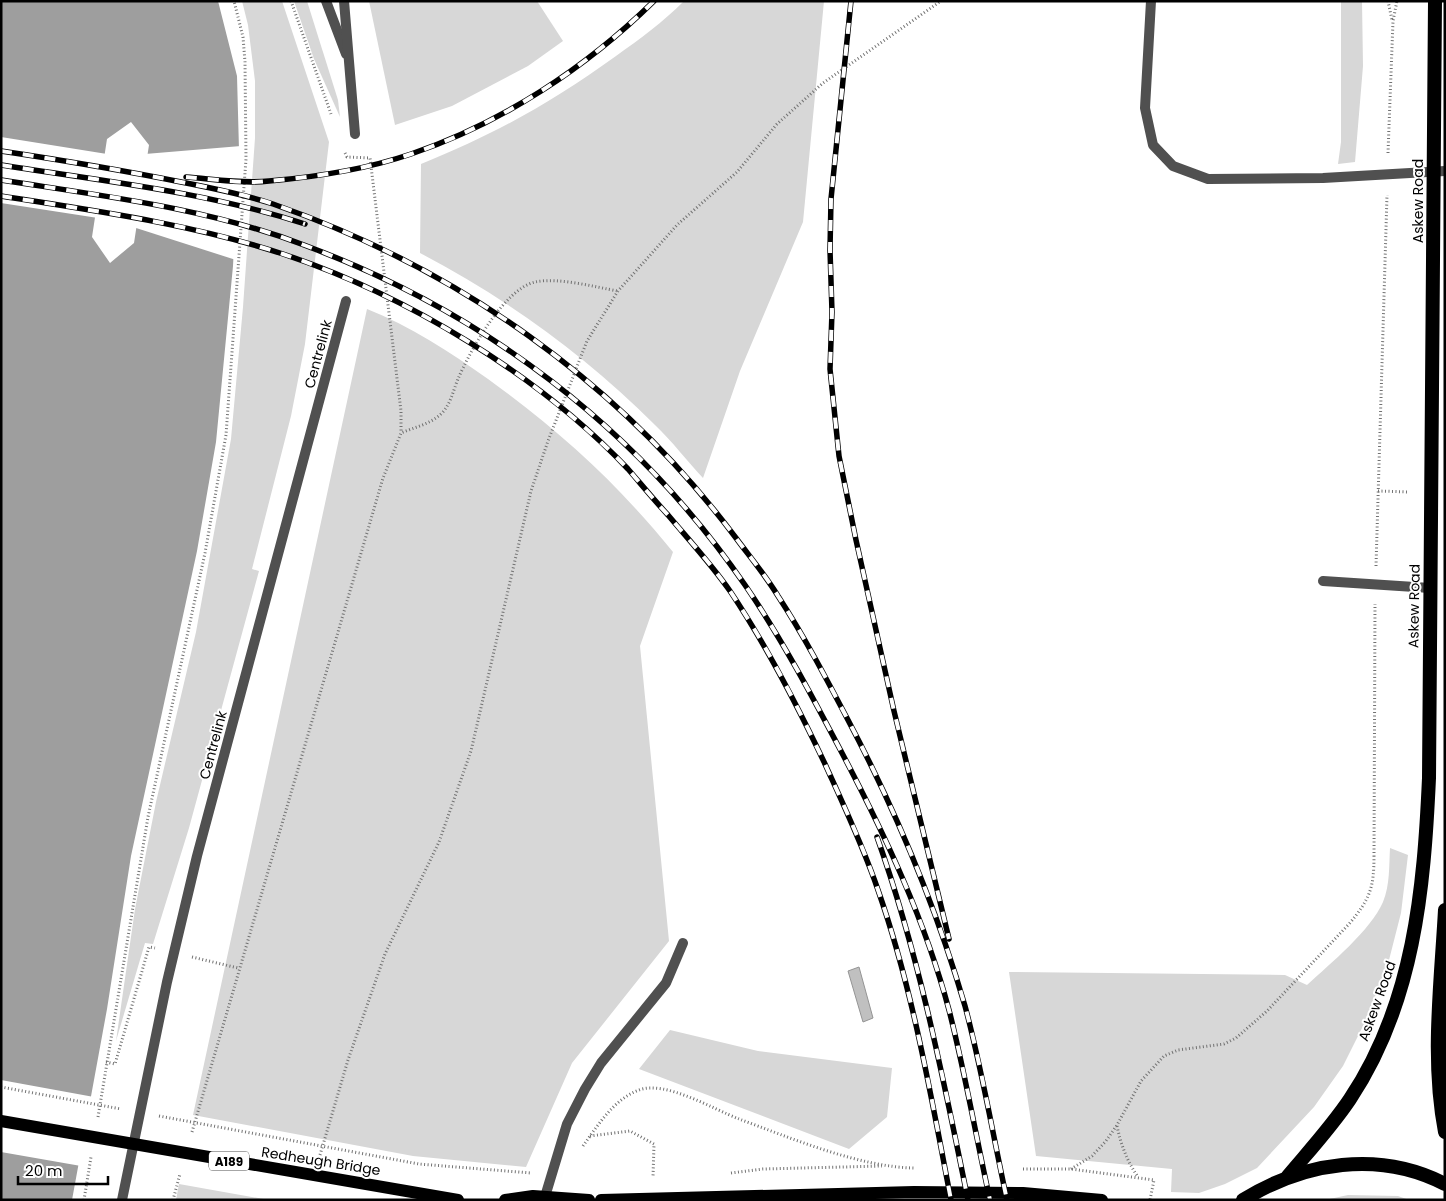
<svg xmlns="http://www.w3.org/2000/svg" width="1446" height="1201" font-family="Poppins,sans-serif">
  <rect width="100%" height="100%" fill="#fff"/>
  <!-- green -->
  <g fill="#d7d7d7">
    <polygon points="242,1 282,1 329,142 305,344 291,416 252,569 259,571 189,828 153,944 145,943 116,1041 135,909 156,802 196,632 231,439 243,307 255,138 255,81 248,25"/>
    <polygon points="294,1 307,1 338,100 340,117 314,59"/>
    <polygon points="369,1 537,1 563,41 528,66 452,106 395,125"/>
    <path d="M684,1h140l-21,221 -63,149 -37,107c-16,-17 -31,-37 -48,-53 -70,-70 -149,-127 -235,-172l1,-89c74,-30 130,-61 195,-108 24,-17 47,-34 68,-55z"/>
    <polygon points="1341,1 1362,1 1363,66 1355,162 1338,164 1341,142"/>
    <path d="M367,309c43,17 83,43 121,70 73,53 128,103 185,173l-33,94 29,295 -97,122 -46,104 -113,-11 -220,-41z"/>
    <path d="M1390,848l18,7 -7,58 -12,47 -23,60 -23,46 -29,41 -57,61 -32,16 -26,9 -28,-1 1,-23 -136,-13 -27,-184 276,3 22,10c23,-21 64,-55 76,-83 7,-17 6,-36 7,-54z"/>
    <polygon points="670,1030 758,1051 892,1068 887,1117 849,1149 639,1069"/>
    <polygon points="179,1184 269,1200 176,1200"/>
    <polygon points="1348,1195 1398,1196 1409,1200 1325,1200"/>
  </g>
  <!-- water -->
  <path fill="#9e9e9e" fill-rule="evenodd" d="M1,1h217l19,75 2,74 -6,116 -17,176 -19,109 -66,305 -24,153 -35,191h-71zM131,122l18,23 -15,98 -24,20 -18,-26 15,-98z"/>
  <!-- pier -->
  <g fill="#fff">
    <polygon points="1,137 107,154 98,218 1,203"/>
    <polygon points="241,146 236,260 133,227 145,154"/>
    <polygon points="1,1080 94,1097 81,1166 1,1152"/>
  </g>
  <!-- building -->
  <polygon fill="#c0c0c0" stroke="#949494" points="859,967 873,1018 863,1022 848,971"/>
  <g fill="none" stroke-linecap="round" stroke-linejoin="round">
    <!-- path -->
    <g stroke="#727272" stroke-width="3" stroke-dasharray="1 2.5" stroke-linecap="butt">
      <polyline points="291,1 331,114"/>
      <polyline points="1388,1 1392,20"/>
      <polyline points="345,153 347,157 370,158 401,411 401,433"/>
      <polyline points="1388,153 1393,21 1397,1"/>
      <polyline points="1378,491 1409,492"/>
      <polyline points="1376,566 1387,195"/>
      <polyline points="192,957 238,968"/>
      <polyline points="106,1062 115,1064 149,947 155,948"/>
      <polyline points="1,1087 121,1109"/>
      <polyline points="159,1116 419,1164 531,1173"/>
      <polyline points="98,1117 148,817 205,553 226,435 246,159 245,62 243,37 234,1"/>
      <path d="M1117,1126c4,19 10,35 21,51"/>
      <path d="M192,1132l191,-654 18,-45c14,-6 30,-9 41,-20 9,-10 11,-22 16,-34 12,-28 46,-90 77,-97 23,-5 60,5 83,9"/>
      <polyline points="590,1136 630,1131 654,1144 653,1177"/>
      <path d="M583,1146c15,-21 31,-47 56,-56 26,-10 74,19 100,29 52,19 120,48 175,49"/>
      <polyline points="320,1155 348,1060 385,954 439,842 471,751 531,491 548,441 587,341 618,291 677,225 737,172 777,124 823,83 941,1"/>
      <polyline points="1023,1169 1071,1169 1154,1180 1150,1200"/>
      <path d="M1071,1169l21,-13 14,-15 11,-16 24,-44 23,-25 14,-6 46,-6 12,-6 31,-27 82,-87c21,-25 25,-36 25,-68l1,-252"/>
      <polyline points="731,1173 763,1169 882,1166"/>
      <polyline points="84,1200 91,1157"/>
      <polyline points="173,1200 180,1174"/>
    </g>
    <!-- service -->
    <g stroke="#505050" stroke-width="10">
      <polyline points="326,1 346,54"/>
      <polyline points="344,1 355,134"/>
      <polyline points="1151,1 1145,108 1153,145 1173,166 1208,179 1323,178 1445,171"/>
      <polyline points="1323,581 1430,588"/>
      <polyline points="122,1200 167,982 197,856 346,301"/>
      <polyline points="544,1200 567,1124 585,1089 601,1063 666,983 683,943"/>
    </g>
    <!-- primary -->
    <g stroke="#000" stroke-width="12">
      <polyline points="1,1121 458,1200"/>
      <polyline points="505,1200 533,1196 589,1200"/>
      <polyline points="601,1200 914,1192 1023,1193 1102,1200"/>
    </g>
    <!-- trunk -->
    <g stroke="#000" stroke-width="14">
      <path d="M1445,910c-4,74 -14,149 0,222"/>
      <path d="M1288,1176c21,-25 44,-50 62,-77 64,-96 74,-210 79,-321l6,-777"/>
      <path d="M1243,1200c61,-38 136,-50 202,-16"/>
    </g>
    <!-- rail casing -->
    <g stroke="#000" stroke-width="5.5">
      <g id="rail">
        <polyline points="851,1 831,199 830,250 832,312 830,369 839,456 856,540 894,711 949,939"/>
        <path d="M1,151c60,9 120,19 180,31 31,6 62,12 92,22 184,64 346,178 463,334 14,19 30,38 42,58 26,40 48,82 70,124 48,91 88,187 117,286 17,63 28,130 42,194"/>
        <path d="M1,165c102,16 206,27 304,59"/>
        <path d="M186,177c27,2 57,7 83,4 47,-4 98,-12 142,-27 91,-31 175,-86 243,-153"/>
        <path d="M1,180c102,16 206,28 303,65 180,67 332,182 441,340 37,54 67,111 97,168 43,82 83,167 107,257 16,62 27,127 41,190"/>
        <path d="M1,196c95,15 191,28 282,58 123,41 256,121 345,215 13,15 26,31 40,46 21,25 44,50 62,76 37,55 67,114 95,173 19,42 38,82 53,126 35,100 53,206 73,310"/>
        <path d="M877,837c42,118 66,240 91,363"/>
      </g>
    </g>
    <!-- rail -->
    <use href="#rail" stroke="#fff" stroke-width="4" stroke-dasharray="11" stroke-linecap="butt"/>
  </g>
  <g text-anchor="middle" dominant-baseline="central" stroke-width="4" stroke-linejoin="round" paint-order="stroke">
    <!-- shield labels -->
    <rect fill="#fff" stroke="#4c4c4c" stroke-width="1" x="209" y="1151.5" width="40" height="19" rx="4"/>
    <g font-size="12" font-weight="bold" fill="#000">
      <text x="229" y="1161">A189</text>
    </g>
    <!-- street labels -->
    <g font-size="14" fill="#000" stroke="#fff">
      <text transform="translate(1418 201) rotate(-90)">Askew Road</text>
      <text transform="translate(318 354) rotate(-75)">Centrelink</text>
      <text transform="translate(1414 606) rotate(-89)">Askew Road</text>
      <text transform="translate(213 745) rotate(-75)">Centrelink</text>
      <text transform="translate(1377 1001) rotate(-70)">Askew Road</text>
      <text transform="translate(321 1161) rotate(9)">Redheugh Bridge</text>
    </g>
  </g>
  <!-- border -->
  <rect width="1446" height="1201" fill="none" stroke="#000000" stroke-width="5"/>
  <!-- scale -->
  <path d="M18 1176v8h90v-8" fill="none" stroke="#000000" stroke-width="2.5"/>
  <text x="25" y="1176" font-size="15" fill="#000000" stroke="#ffffff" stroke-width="4" paint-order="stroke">20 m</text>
</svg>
